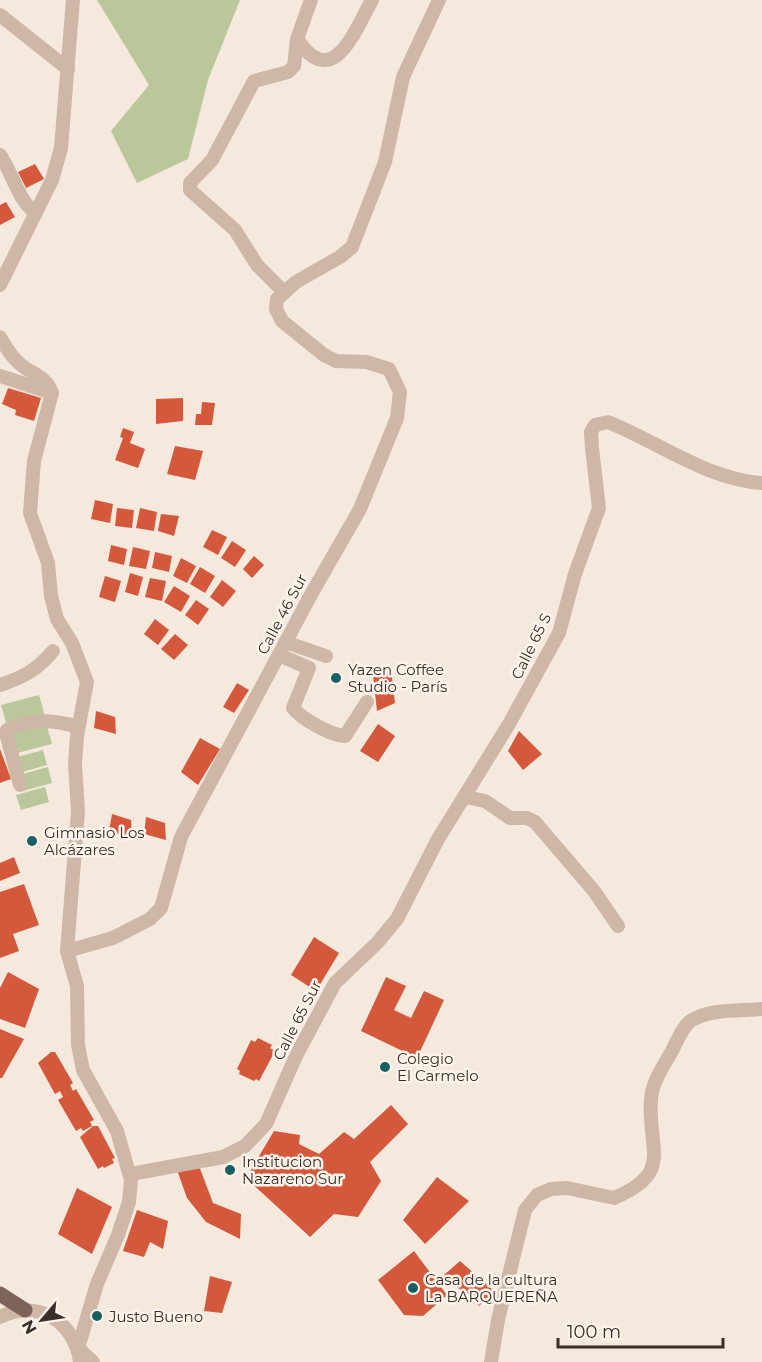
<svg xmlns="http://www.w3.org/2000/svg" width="762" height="1362" font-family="Montserrat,sans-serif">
  <rect width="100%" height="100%" fill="#f5e9dd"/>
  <!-- green -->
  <g fill="#bac79b">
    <polygon points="97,0 240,0 208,80 188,159 137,183 111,131 149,85"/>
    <polygon points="39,695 45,716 7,726 1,705"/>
    <polygon points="46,723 52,744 13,754 8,733"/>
    <polygon points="43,750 47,765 19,773 14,758"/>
    <polygon points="48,767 52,783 23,791 19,775"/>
    <polygon points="45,787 49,802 21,810 16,795"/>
  </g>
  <!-- building -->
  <g fill="#d4593c">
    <polygon points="35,164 44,179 26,188 18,172"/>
    <polygon points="6,202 15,217 0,225 0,205"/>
    <polygon points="8,388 41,398 34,421 15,415 16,410 2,404"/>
    <polygon points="183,398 183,421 156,424 156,399"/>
    <polygon points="202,402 215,403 212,425 195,425 196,414 201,414"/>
    <polygon points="123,428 134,432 130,443 145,449 138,468 115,460 123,438 120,437"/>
    <polygon points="175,446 203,451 195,480 167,474"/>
    <polygon points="95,500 113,504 110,523 91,519"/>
    <polygon points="117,508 134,510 132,528 115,526"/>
    <polygon points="140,508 157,512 154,531 136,528"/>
    <polygon points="161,514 179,516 174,536 158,531"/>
    <polygon points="212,530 227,537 218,555 203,547"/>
    <polygon points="232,541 246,550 235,567 221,558"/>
    <polygon points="111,545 127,549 124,565 108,561"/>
    <polygon points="133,547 150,551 146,569 129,566"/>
    <polygon points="155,552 172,556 169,572 152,568"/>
    <polygon points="254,556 264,565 252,578 243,569"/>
    <polygon points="181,558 196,566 187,583 173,576"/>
    <polygon points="200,567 215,576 205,593 190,584"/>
    <polygon points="130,573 143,577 138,596 125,592"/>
    <polygon points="105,576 121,581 115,602 99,597"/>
    <polygon points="150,578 166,581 162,601 145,597"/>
    <polygon points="222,580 236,591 223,607 210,597"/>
    <polygon points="174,586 190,596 181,612 164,602"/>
    <polygon points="196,600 209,609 198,625 185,615"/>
    <polygon points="155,619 169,630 158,645 144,634"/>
    <polygon points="175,634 188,645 174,660 161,649"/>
    <polygon points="391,669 395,703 377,711 373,675"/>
    <polygon points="237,683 249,690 234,713 223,707"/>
    <polygon points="96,711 115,717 116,734 94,728"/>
    <polygon points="378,724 395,736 378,762 360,751"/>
    <polygon points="519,731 542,754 523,770 508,751"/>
    <polygon points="200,738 220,749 198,785 181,772"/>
    <polygon points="0,749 11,779 0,783"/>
    <polygon points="112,814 131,820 132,838 109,831"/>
    <polygon points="146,817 165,823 166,840 144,834"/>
    <polygon points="14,857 20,873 0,881 0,863"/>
    <polygon points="24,884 39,925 13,934 19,951 0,958 0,892"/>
    <polygon points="314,937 339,953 316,991 291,975"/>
    <polygon points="8,972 39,989 25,1028 0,1019 0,988"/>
    <polygon points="386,977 406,986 394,1010 411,1018 424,991 444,1000 417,1058 361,1031"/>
    <polygon points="0,1029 24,1039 2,1078 0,1078"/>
    <polygon points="258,1038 272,1045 270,1048 275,1051 259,1081 256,1079 254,1081 239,1074 240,1071 237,1069 251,1040 255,1042"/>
    <polygon points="51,1052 55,1052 73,1083 70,1085 73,1091 76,1089 94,1120 90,1122 92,1126 83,1131 81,1128 76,1131 58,1100 63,1097 60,1091 55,1094 38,1063"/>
    <polygon points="391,1105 408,1124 370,1162 381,1181 358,1217 334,1214 310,1237 246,1178 274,1131 300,1135 299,1144 319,1154 344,1132 354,1139"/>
    <polygon points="93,1126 98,1126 115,1158 112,1159 114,1163 104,1168 103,1166 98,1169 80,1137"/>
    <polygon points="199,1166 213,1203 241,1214 240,1239 206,1222 187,1198 177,1170"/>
    <polygon points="437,1177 469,1201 425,1244 403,1220"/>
    <polygon points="77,1188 112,1207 92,1254 58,1234"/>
    <polygon points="137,1210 168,1221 163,1249 150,1242 144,1257 123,1251"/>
    <polygon points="414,1251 447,1295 423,1316 404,1315 378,1280"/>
    <polygon points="460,1261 494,1291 479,1306 444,1275"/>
    <polygon points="210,1276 232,1282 222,1313 204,1311"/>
  </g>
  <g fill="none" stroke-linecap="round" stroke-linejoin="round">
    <!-- minor -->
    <g stroke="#cfb7a7" stroke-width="14">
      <polyline points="0,15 68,69"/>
      <path d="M297,39c36,54 58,-9 75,-39"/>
      <path d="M0,155c11,15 21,52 36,57"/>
      <polyline points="0,285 52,180 61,148 73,0"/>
      <polyline points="283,291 257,265 235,230 190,190 190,183 212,160 254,81 288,72 294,66 297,39 311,0"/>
      <path d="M0,337c6,10 11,20 20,27 13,11 26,12 32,29l-18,68 -4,52 18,50 3,33 6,23 15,24 15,39 -10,54 -2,28 3,47 -11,140 10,35 1,59 5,25 34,61 14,49 -2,22 -11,33 -21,49 -19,64"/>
      <polyline points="0,376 52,393"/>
      <polyline points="285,642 326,656"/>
      <path d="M279,655l30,13 -16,40c9,11 37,27 52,28l22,-34"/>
      <path d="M0,685c24,-8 37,-15 53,-34"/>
      <path d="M20,785l-14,-52 1,-3c24,-12 47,-10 71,-3"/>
      <polyline points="465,797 485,801 510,818 527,818 535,822 594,891 618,926"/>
      <polyline points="67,951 113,938 150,919 161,908 181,837 313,591 360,509 397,418 400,392 389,369 366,362 336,361 324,355 282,321 276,309 277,299 296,282 340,257 352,247 385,162 403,77 439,0"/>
      <path d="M131,1174l92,-17 22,-11 21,-22 30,-68 39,-73 42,-40 20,-24 41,-80 71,-115 50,-91 16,-59 24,-66 -7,-60 -1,-16 4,-7 13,-3c50,20 98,57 154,61"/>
      <path d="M0,1317c38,-19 75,5 80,45"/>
      <polyline points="78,1348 93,1362"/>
      <path d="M491,1362l7,-42 27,-110 12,-15 14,-6 16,-1 47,10c61,-26 33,-49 37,-99 1,-18 14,-35 22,-50 5,-10 11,-26 21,-30 18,-10 48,-8 68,-10"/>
    </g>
    <!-- major -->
    <polyline stroke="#7f6358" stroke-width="15" points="0,1294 25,1310"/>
  </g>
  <!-- markers -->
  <g fill="#186162" stroke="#fcf3eb" stroke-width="2">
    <circle cx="336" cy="678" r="6"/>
    <circle cx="32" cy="841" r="6"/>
    <circle cx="385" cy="1067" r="6"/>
    <circle cx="230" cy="1170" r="6"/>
    <circle cx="413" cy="1288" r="6"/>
    <circle cx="97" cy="1316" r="6"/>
  </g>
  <g text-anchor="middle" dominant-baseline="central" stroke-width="5" stroke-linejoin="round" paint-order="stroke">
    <!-- street labels -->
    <g font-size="15" fill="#3b2d28" stroke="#fcf3eb">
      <text transform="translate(282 614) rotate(-62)">Calle 46 Sur</text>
      <text transform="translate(531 646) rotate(-64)">Calle 65 S</text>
      <text transform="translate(297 1020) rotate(-63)">Calle 65 Sur</text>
    </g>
    <!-- poi labels -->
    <g font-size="15" fill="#3b2d28" stroke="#fcf3eb" text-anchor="start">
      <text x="348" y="669">Yazen Coffee<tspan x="348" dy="17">Studio - París</tspan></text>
      <text x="44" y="832">Gimnasio Los<tspan x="44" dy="17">Alcázares</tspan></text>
      <text x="397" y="1058">Colegio<tspan x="397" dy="17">El Carmelo</tspan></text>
      <text x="242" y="1161">Institucion<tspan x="242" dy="17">Nazareno Sur</tspan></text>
      <text x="425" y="1279">Casa de la cultura<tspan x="425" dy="17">La BARQUEREÑA</tspan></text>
      <text x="109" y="1316">Justo Bueno</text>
    </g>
  </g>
  <!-- north arrow -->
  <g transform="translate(42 1320) rotate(241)" stroke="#fcf3eb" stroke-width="4.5" paint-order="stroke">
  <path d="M0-4.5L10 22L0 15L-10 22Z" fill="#3b2d28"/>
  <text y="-9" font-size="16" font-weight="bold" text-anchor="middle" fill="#3b2d28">N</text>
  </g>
  <!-- scale -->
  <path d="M558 1338v9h165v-9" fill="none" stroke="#3b2d28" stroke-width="3"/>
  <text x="567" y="1338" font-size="18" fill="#3b2d28" stroke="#fcf3eb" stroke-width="4.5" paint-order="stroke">100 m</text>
</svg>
